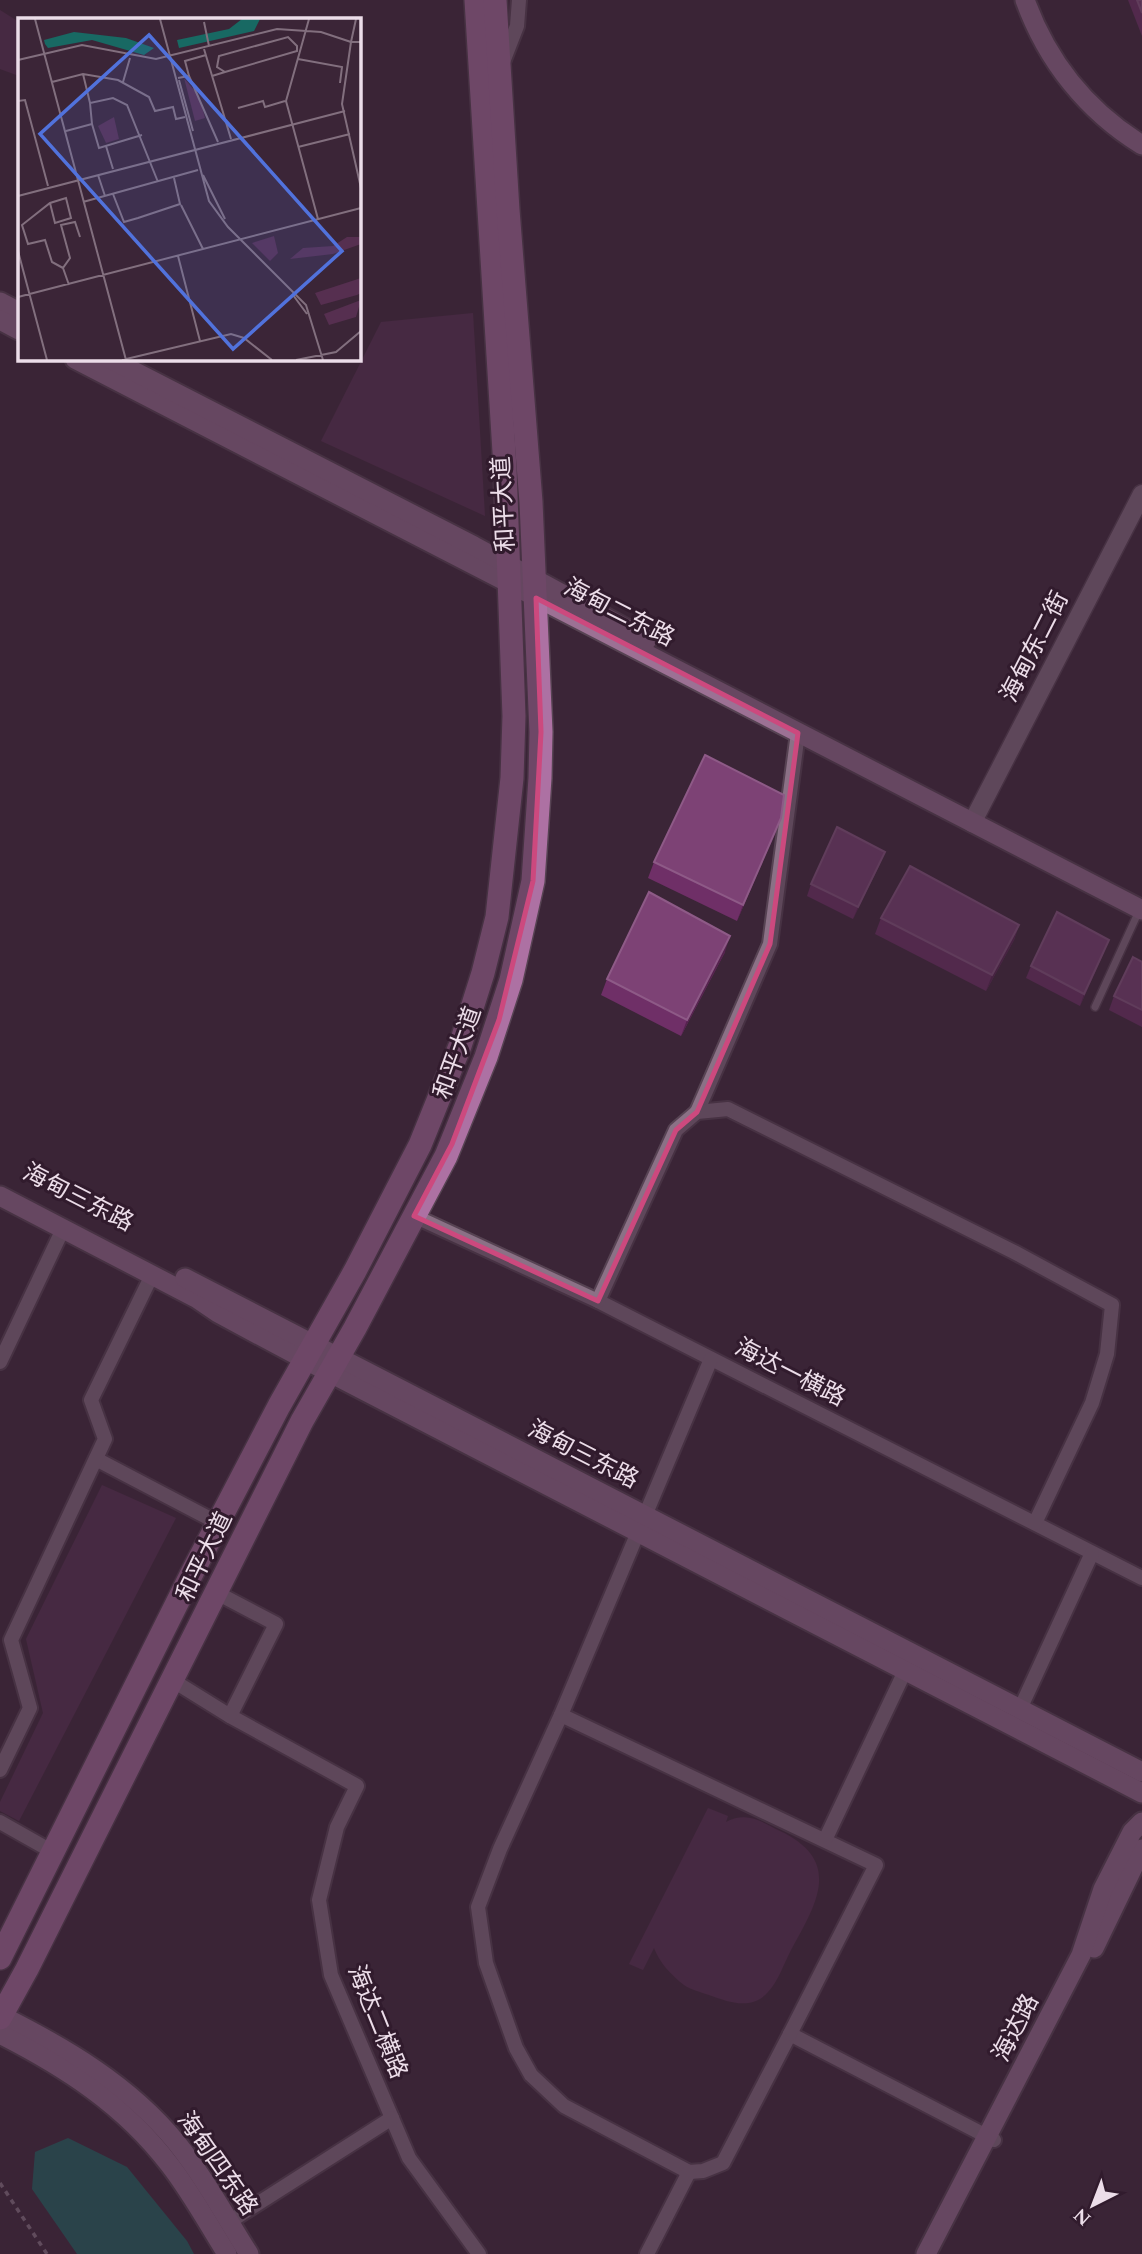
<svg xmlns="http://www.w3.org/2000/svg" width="1142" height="2254" font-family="Spectral,'Noto Sans SC',serif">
  <rect width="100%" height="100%" fill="#3b2537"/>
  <!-- green -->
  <g fill="#562f50">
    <polygon points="0,10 19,22 19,76 0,69"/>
    <polygon points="473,313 485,516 321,441 381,322"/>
    <polygon points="102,1485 176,1518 19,1821 0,1811 0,1802 43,1713 26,1639"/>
    <path d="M708,1808l20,8 -2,6c21,-11 34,-1 54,9 63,30 37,72 11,119 -7,13 -13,32 -23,42 -17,19 -39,10 -59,3 -8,-3 -18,-5 -25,-10 -13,-10 -24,-22 -30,-37l-11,22 -14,-6z"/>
  </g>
  <!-- water -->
  <polygon fill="#186963" points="68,2138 127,2167 187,2241 194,2254 77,2254 32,2189 35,2152"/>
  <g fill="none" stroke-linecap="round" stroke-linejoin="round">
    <!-- service casing -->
    <g stroke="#574353" stroke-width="10">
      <polyline id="service" points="1095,1007 1139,911"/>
    </g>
    <!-- minor casing -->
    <g stroke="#574353" stroke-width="18">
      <g id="minor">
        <polyline points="503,62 517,26 519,0"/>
        <polyline points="697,1112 770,944 798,733"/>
        <polyline points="414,1216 598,1301 1142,1578"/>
        <polyline points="598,1301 676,1130 697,1112 728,1109 1014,1252 1112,1305 1107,1354 1092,1403 1035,1523"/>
        <polyline points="711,1359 561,1715 500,1849 478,1907 486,1963 516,2048 531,2075 564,2106 689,2172 703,2171 723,2163 790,2034 994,2140"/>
        <polyline points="0,1362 63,1229"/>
        <polyline points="96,1459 218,1523"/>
        <polyline points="217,1593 276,1624 230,1716 357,1786 337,1827 319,1900 331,1975 409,2158 479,2254"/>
        <polyline points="172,1680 230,1716"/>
        <polyline points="1020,1709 1092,1553"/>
        <polyline points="561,1715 876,1865 790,2034"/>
        <polyline points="0,1770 30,1708 11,1640 105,1439 91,1400 152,1275"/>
        <polyline points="0,1822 53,1852"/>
        <polyline points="825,1840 905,1671"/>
        <polyline points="229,2222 392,2118"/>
        <polyline points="647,2254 689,2172"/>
      </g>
    </g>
    <!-- tertiary casing -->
    <g stroke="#574353" stroke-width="21">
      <polyline id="tertiary" points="972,823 1142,494"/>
    </g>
    <!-- secondary casing -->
    <g stroke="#574353" stroke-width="23">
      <g id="secondary">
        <path d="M1025,0c22,61 62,111 117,145"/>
        <polyline points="0,302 19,312"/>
        <polyline points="0,320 19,330"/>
        <polyline points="75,359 1142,910"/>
        <polyline points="110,359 474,546 647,640"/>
        <polyline points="0,1196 196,1298 218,1313 330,1373 1142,1793"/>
        <polyline points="185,1278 1142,1772"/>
        <polyline points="1094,1948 1142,1849"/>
        <path d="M0,2015c66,33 129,70 176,127 28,35 49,74 73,112"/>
        <path d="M0,2034c65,33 124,71 169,130 22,28 39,60 58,90"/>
        <polyline points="926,2254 1081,1955 1103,1889 1132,1832 1142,1822"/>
      </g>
    </g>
    <!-- primary casing -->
    <g stroke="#574353" stroke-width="26">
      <g id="primary">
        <polyline points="0,1958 193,1571 279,1406 355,1271 420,1145 460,1046 483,973 497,917 512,778 514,716 505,468 476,0"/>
        <polyline points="0,2018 27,1969 302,1421 355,1328 446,1156 486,1057 511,980 533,881 540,778 541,732 531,502 508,210 495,0"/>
      </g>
    </g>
    <!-- path -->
    <polyline stroke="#8e7b8a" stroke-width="3.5" stroke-dasharray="5 5" stroke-linecap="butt" points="0,2183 47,2254"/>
    <!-- service -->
    <use href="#service" stroke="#8b7186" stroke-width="7"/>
    <!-- minor -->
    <use href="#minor" stroke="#8b7186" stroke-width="14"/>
    <!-- tertiary -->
    <use href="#tertiary" stroke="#8b7186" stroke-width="18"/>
    <!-- secondary -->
    <use href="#secondary" stroke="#9c7194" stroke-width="19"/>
    <!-- primary -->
    <use href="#primary" stroke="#ad71a3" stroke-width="23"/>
  </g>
  <!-- wall -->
  <g fill="#6f2f67">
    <polygon points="1128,0 1142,0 1142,36"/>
    <polygon points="781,818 737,921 648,878 654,862"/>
    <polygon points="880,864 853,919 807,896 811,884"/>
    <polygon points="881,918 1019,925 1014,940 986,991 875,934"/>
    <polygon points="725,952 681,1036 601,995 607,979"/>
    <polygon points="1104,952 1080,1006 1026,978 1031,966"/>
    <polygon points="1142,962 1142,1027 1109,1010 1114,996"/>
  </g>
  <!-- shaded-wall -->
  <g fill="#55234e">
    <polygon points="781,818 775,834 737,921 743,905"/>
    <polygon points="885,852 880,864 853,919 858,907"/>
    <polygon points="1019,925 1014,940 986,991 992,975"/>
    <polygon points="730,936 725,952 681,1036 687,1020"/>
    <polygon points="1109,940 1104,952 1080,1006 1084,994"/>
  </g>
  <!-- building -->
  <g fill="#7d4275" stroke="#8e5a87" stroke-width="2">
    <polygon points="1137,0 1142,0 1142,13"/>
    <polygon points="705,755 784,795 781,818 743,905 654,862"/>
    <polygon points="837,827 885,852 858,907 811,884"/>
    <polygon points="910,866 1019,925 992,975 881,918"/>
    <polygon points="649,892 730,936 687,1020 607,979"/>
    <polygon points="1057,912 1109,940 1084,994 1031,966"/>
    <polygon points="1133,957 1142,962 1142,1010 1114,996"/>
  </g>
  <!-- marked area -->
  <path d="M0 0H1142V2254H0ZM536,598l262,135 -28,211 -73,168 -21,18 -78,171 -184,-85 38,-72 47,-124 34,-139 8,-149z" fill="#3b2537" fill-opacity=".55" fill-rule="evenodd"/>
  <path fill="none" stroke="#cc497e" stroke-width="5" stroke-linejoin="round" d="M536,598l262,135 -28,211 -73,168 -21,18 -78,171 -184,-85 38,-72 47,-124 34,-139 8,-149z"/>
  <g text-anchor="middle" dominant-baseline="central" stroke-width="6" stroke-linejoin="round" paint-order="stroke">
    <!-- street labels -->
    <g font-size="24" fill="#ecdde9" stroke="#311b2d">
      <text transform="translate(504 504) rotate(-93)">和平大道</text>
      <text transform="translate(619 613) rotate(27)">海甸二东路</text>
      <text transform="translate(1035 647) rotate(-63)">海甸东二街</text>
      <text transform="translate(458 1053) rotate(-70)">和平大道</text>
      <text transform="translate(78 1198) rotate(27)">海甸三东路</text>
      <text transform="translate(790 1373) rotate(27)">海达一横路</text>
      <text transform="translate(583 1455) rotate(27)">海甸三东路</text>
      <text transform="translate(205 1557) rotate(-64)">和平大道</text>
      <text transform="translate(377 2022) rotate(68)">海达二横路</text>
      <text transform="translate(1016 2028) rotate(-63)">海达路</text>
      <text transform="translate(217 2164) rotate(55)">海甸四东路</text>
    </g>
  </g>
  <!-- overview -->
  <g transform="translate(18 18)">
    <rect width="343" height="343" fill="#3b2537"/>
    <path d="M166,60l15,18 6,22 -10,3zM96,99l5,22 -13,4 -8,-17zM256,218l4,17 -8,8 -18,-18zM329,219h14v7l-28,10 -43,5 13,-11 30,-2zM343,260v15l-4,2 -36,10 -6,-12zM343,282l-5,17 -27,8 -5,-11z" fill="#562f50"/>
    <path d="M224,1h18l-6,12 -75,17 -2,-8 52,-11zM56,14l52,6 28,10 -10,7 -52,-15 -44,8 -3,-4 -1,-4z" fill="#186963"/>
    <path fill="none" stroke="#826f7e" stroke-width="2" d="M17,1l91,341M142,1l49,182 19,26 78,78 17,55M291,1l-23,82 32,118M338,1l-5,23h10M186,4l5,24M333,24l-9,62 19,84M186,31l27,90M280,41l44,8 -2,16M0,42l64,-15 74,14 121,-30 44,3 30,10M65,56l7,29M171,58l29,66M194,58l13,-4 72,-21v-5l-9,-9 -69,19 -2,11 8,5M160,60l11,-2 -4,-15 21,-6M161,62l14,51M34,64l31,-8 35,6 31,17 6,14 18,-4 3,12 9,-2M105,64l7,-24M0,83l7,-1 23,86M220,90l25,-7 2,6 20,-6M74,106l7,24 43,-13M48,113l26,-7 -2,-21 23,-5 14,7 31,77M88,128l7,23M280,129l52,-13M80,157l7,21M185,157l22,44M95,176l11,28 14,-4 42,-14 -6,-26M0,178l327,-85M65,184l115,-32M32,185l5,20 16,-5 -5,-20 -16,5 -28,22 6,19 17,-4 7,22 11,6M163,187l22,44M0,233l29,109M160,238l22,85M51,267l-6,-17 7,-10 -9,-33 14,-3 5,15M275,277l14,19M0,279l343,-89M104,342l109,-26 13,4 28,22M278,342l40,-8 25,-21"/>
    <path fill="#5172dc" fill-opacity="0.15" stroke="#5172dc" stroke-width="3.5" d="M131,17l193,216 -109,98 -193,-215z"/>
    <rect width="343" height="343" fill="none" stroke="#ecdde9" stroke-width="3.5"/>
  </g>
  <!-- north arrow -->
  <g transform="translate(1093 2205) rotate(222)" stroke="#311b2d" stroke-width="5" paint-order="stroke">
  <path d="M0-5L12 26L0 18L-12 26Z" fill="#ecdde9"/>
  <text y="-10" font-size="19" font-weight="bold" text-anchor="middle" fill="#ecdde9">N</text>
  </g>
</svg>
